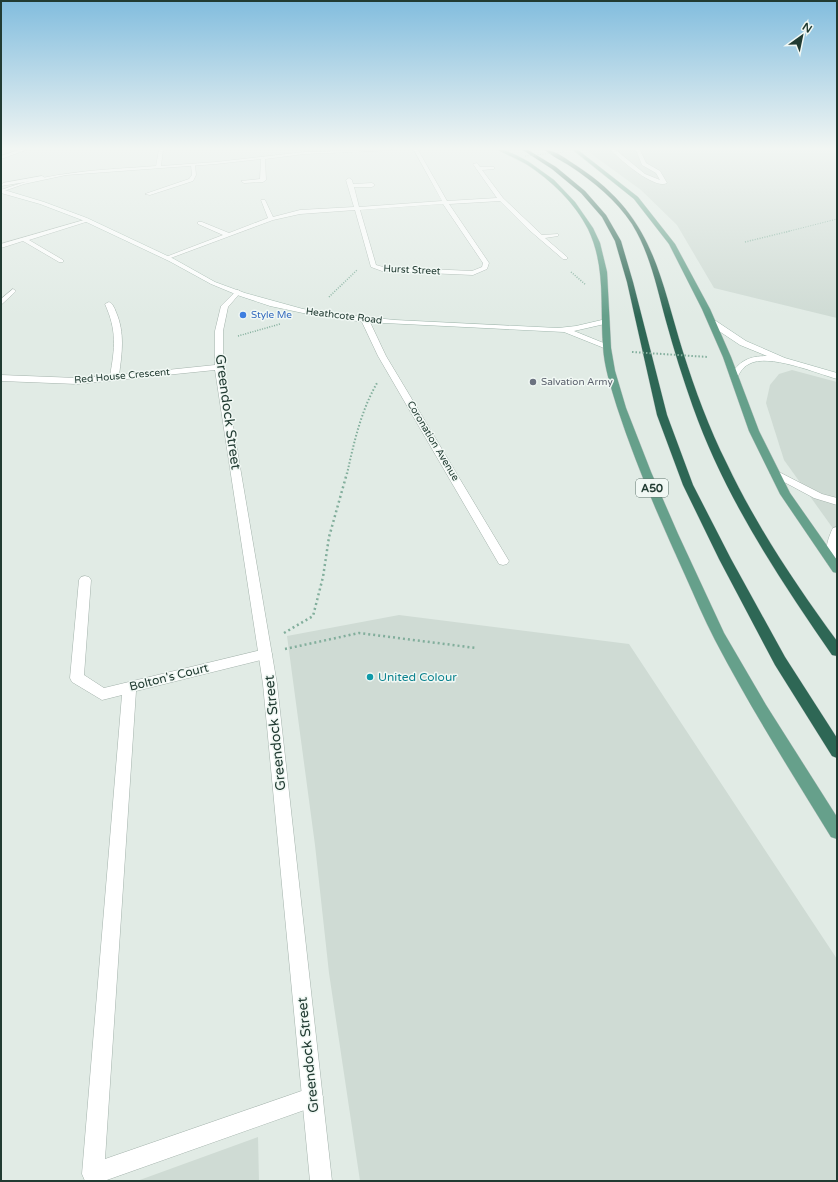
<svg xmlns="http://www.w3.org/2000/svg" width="838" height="1182" font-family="'Varela Round',sans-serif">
  <rect width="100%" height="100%" fill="#e1ebe5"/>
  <!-- built -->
  <g fill="#cfdbd4">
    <polygon points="586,150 837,150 837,318 714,288 677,225 641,190"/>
    <polygon points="792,370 837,382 837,534 784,460 766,403 770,385 779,374"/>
    <polygon points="399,615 629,644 837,959 837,1181 360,1181 329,973 315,845 287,636"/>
    <polygon points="258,1137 259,1181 137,1181"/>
  </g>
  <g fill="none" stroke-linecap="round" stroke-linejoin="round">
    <!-- lane casing -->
    <g stroke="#a4b3ac" stroke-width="1">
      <g id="lane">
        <polygon points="19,150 26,150 1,159 1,156"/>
        <path d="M611,150h5l29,24 15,6 -4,-7 -14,-8 -6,-15h4l6,13 14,8 7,12c-12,7 -48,-24 -56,-33z"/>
        <polygon points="193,164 195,165 196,175 193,181 150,195 145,194 189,179 192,175 191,165"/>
        <polygon points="42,176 45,178 44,179 1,186 3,183"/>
        <polygon points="775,470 822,494 837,498 837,505 814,498 771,475 770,473 771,471"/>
        <path d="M837,527v36l-5,3 -4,-1c-5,-10 0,-28 5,-37z"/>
        <polygon points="85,576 89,577 91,580 84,675 104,688 265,649 270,650 272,654 270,658 265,659 136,691 105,1159 313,1087 320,1090 323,1097 320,1104 313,1107 104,1181 85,1181 82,1174 122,695 102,700 72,682 70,678 79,580 81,577"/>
      </g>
    </g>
    <!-- street casing -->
    <g stroke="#a4b3ac" stroke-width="1">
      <g id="street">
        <path d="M159,150h4l-2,16 55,-4 88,-10 91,-2 -91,4 -39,5 1,21 -3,2 -19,1 -3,-2 19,-2 1,-20 -45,5 -150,11 -42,9 -23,8v-2c50,-19 102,-20 155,-24z"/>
        <path d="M414,150h4l29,51 50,-3 -24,-34 4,-1 3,4h14v2l-12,1 21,28 39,37 16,-1v2l-13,2 22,19v2h-4l-35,-30 -28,-28 -51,3 40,59 -2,6 -14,6 -91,-4 -11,-4 -16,-57 -55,4 -27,6 -105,39 -5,-1 60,-23 -25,-11v-2h4l27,11 39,-15 -7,-18h4l8,17 27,-7 54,-3 -8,-27 3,-2 3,2 1,4 19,-1 3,2 -3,2h-18l5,20 83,-6zM443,204l40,59 -1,4 -10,4 -89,-4 -7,-2 -16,-55z"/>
        <polygon points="84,220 89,221 29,240 63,260 63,262 59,262 23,241 1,248 1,244"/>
        <polygon points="13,289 16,291 15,292 1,305 1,299"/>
        <path d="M238,290l3,2 -13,15 -5,24v36l54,317 55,497h-22l-47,-497 -48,-314 -138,14 -76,-3v-6l76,3 33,-2c5,-29 7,-45 -5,-72l4,-2c4,2 5,5 7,10 9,21 6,41 3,63l96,-10v-34l6,-25 15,-15z"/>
        <polygon points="362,318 368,318 369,320 386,356 509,561 507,564 503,565 499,564 378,356 361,320"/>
      </g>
    </g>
    <!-- secondary casing -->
    <g stroke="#9fb6ac" stroke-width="1">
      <g id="secondary">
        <polygon points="1,189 44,202 87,218 174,259 215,282 245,293 303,309 334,314 395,320 558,328 576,326 606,319 609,319 609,323 574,331 611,346 607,348 604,348 564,332 364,322 303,313 270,306 240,296 211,284 169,261 82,220 40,204 1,193"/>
        <path d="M710,321h6l30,20 39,17 52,15v6c-21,-6 -69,-26 -88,-15 -6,3 -9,8 -12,14h-6l-1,-2c9,-15 19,-20 37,-20l-27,-11 -30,-20z"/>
      </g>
    </g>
    <!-- primary casing -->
    <g stroke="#c1c8c6" stroke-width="1">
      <g id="primary">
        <path d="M498,150h6l12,5 13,7 25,18 21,22 18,26 7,15 7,29 4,76 4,23 11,37 25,64 27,62 46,99 42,72 71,112v22l-6,-2c-40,-65 -81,-130 -116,-197 -11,-21 -20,-43 -30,-65 -25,-55 -49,-110 -68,-168 -6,-20 -13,-40 -14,-61 -3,-40 3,-80 -15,-117 -13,-26 -37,-49 -62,-65 -9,-5 -19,-9 -28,-14z"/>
        <polygon points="573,150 578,150 638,197 675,244 710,309 731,357 759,431 790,493 837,560 837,573 833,572 780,494 749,431 723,357 702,309 669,244 634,199"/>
      </g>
    </g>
    <!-- highway casing -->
    <g stroke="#c1c8c6" stroke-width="1">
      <g id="highway">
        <polygon points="523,150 528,150 556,167 585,191 606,215 621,241 633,282 667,415 693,485 731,559 785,657 837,738 837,758 832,756 775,665 719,559 683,485 657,415 627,282 615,241 602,217 581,193 552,169"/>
        <path d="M545,150c11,0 22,10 32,16 76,50 81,105 106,186 12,38 26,76 44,112 30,63 69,121 110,177v15l-5,-1c-54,-78 -107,-158 -139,-248 -10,-28 -19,-57 -27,-86 -9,-33 -16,-68 -34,-97 -16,-24 -38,-42 -62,-58 -8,-5 -18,-10 -25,-16z"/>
      </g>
    </g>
    <!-- path-far3 -->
    <polyline stroke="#82ae9c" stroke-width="1" stroke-dasharray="1 1.5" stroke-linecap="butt" points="786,232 837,219"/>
    <!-- path-far2 -->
    <g stroke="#82ae9c" stroke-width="1.5" stroke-dasharray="1 1.5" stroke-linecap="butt">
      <polyline points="745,242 790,231"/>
      <polyline points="571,272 586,285"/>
      <polyline points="329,297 357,270"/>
      <polyline points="238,336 280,324"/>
    </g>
    <!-- path-far1 -->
    <path stroke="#82ae9c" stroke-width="2" stroke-dasharray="1.5 2" stroke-linecap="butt" d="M347,474c7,-32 14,-63 30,-91"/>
    <!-- path -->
    <g stroke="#82ae9c" stroke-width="2.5" stroke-dasharray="2 3" stroke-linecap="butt">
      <polyline points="284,633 313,616 323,577 329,537 347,473"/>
      <polyline points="285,649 359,633 476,648"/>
    </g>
    <!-- lane -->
    <use href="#lane" fill="#fff" fill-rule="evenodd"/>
    <!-- street -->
    <use href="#street" fill="#fff" fill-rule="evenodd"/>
    <!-- secondary -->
    <use href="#secondary" fill="#fff" fill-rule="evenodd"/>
    <!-- primary -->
    <use href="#primary" fill="#66a08b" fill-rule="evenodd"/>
    <!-- highway -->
    <use href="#highway" fill="#2e6755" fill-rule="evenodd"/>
    <!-- path-bridge-far1 -->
    <polyline stroke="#82ae9c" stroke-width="1" stroke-dasharray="1 1.5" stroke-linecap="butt" points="525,156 564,152"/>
    <!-- path-bridge -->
    <polyline stroke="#82ae9c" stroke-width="2" stroke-dasharray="1.5 2" stroke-linecap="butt" points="632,352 708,357"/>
  </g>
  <!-- sky -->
  <linearGradient id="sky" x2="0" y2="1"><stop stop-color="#82bdde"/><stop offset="0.47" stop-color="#f2f6f3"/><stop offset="1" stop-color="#f2f6f3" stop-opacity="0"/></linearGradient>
  <rect width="838" height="316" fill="url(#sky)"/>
  <!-- markers -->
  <circle fill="#3f7fe0" stroke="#f1f8f4" stroke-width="1.5" cx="243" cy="315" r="4"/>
  <circle fill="#6b7280" stroke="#f1f8f4" stroke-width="1.5" cx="533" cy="382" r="4"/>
  <circle fill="#0f9aa8" stroke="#f1f8f4" stroke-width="1.5" cx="370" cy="677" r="4"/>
  <g text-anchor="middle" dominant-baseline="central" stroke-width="3" stroke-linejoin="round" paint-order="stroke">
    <!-- far-street labels -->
    <g font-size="10" fill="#213b32" stroke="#f1f8f4">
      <text transform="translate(412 270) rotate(3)">Hurst Street</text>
      <text transform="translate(344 316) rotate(7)">Heathcote Road</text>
      <text transform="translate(122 376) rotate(-5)">Red House Crescent</text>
      <text transform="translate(433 441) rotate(59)">Coronation Avenue</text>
    </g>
    <!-- far-shop labels -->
    <g font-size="10" fill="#366cbe" stroke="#f1f8f4" text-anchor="start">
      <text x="251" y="315">Style Me</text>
    </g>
    <!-- far-worship labels -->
    <g font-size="10" fill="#5b616d" stroke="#f1f8f4" text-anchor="start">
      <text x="541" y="382">Salvation Army</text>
    </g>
    <!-- shield labels -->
    <rect fill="#f1f8f4" stroke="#5f746c" stroke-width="1" x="636" y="479" width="32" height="18" rx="3"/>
    <g font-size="11" font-weight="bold" fill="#213b32">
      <text x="652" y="488">A50</text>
    </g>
    <!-- street labels -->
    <g font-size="12" fill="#213b32" stroke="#f1f8f4">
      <text transform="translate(169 677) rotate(-14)">Bolton's Court</text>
    </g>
    <!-- culture labels -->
    <g font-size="12" fill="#0d838f" stroke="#f1f8f4" text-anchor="start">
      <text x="378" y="677">United Colour</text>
    </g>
    <!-- near-street labels -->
    <g font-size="14" fill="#213b32" stroke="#f1f8f4">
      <text transform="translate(228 412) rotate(82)">Greendock Street</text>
      <text transform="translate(275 733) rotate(-96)">Greendock Street</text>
      <text transform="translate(308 1055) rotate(-96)">Greendock Street</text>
    </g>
  </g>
  <!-- border -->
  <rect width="838" height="1182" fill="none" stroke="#213b32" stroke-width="4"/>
  <!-- north arrow -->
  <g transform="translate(802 36) rotate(33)" stroke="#f1f8f4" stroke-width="3" paint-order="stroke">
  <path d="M0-3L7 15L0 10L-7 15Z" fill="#213b32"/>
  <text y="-6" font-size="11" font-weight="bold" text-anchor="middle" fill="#213b32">N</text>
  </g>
</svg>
